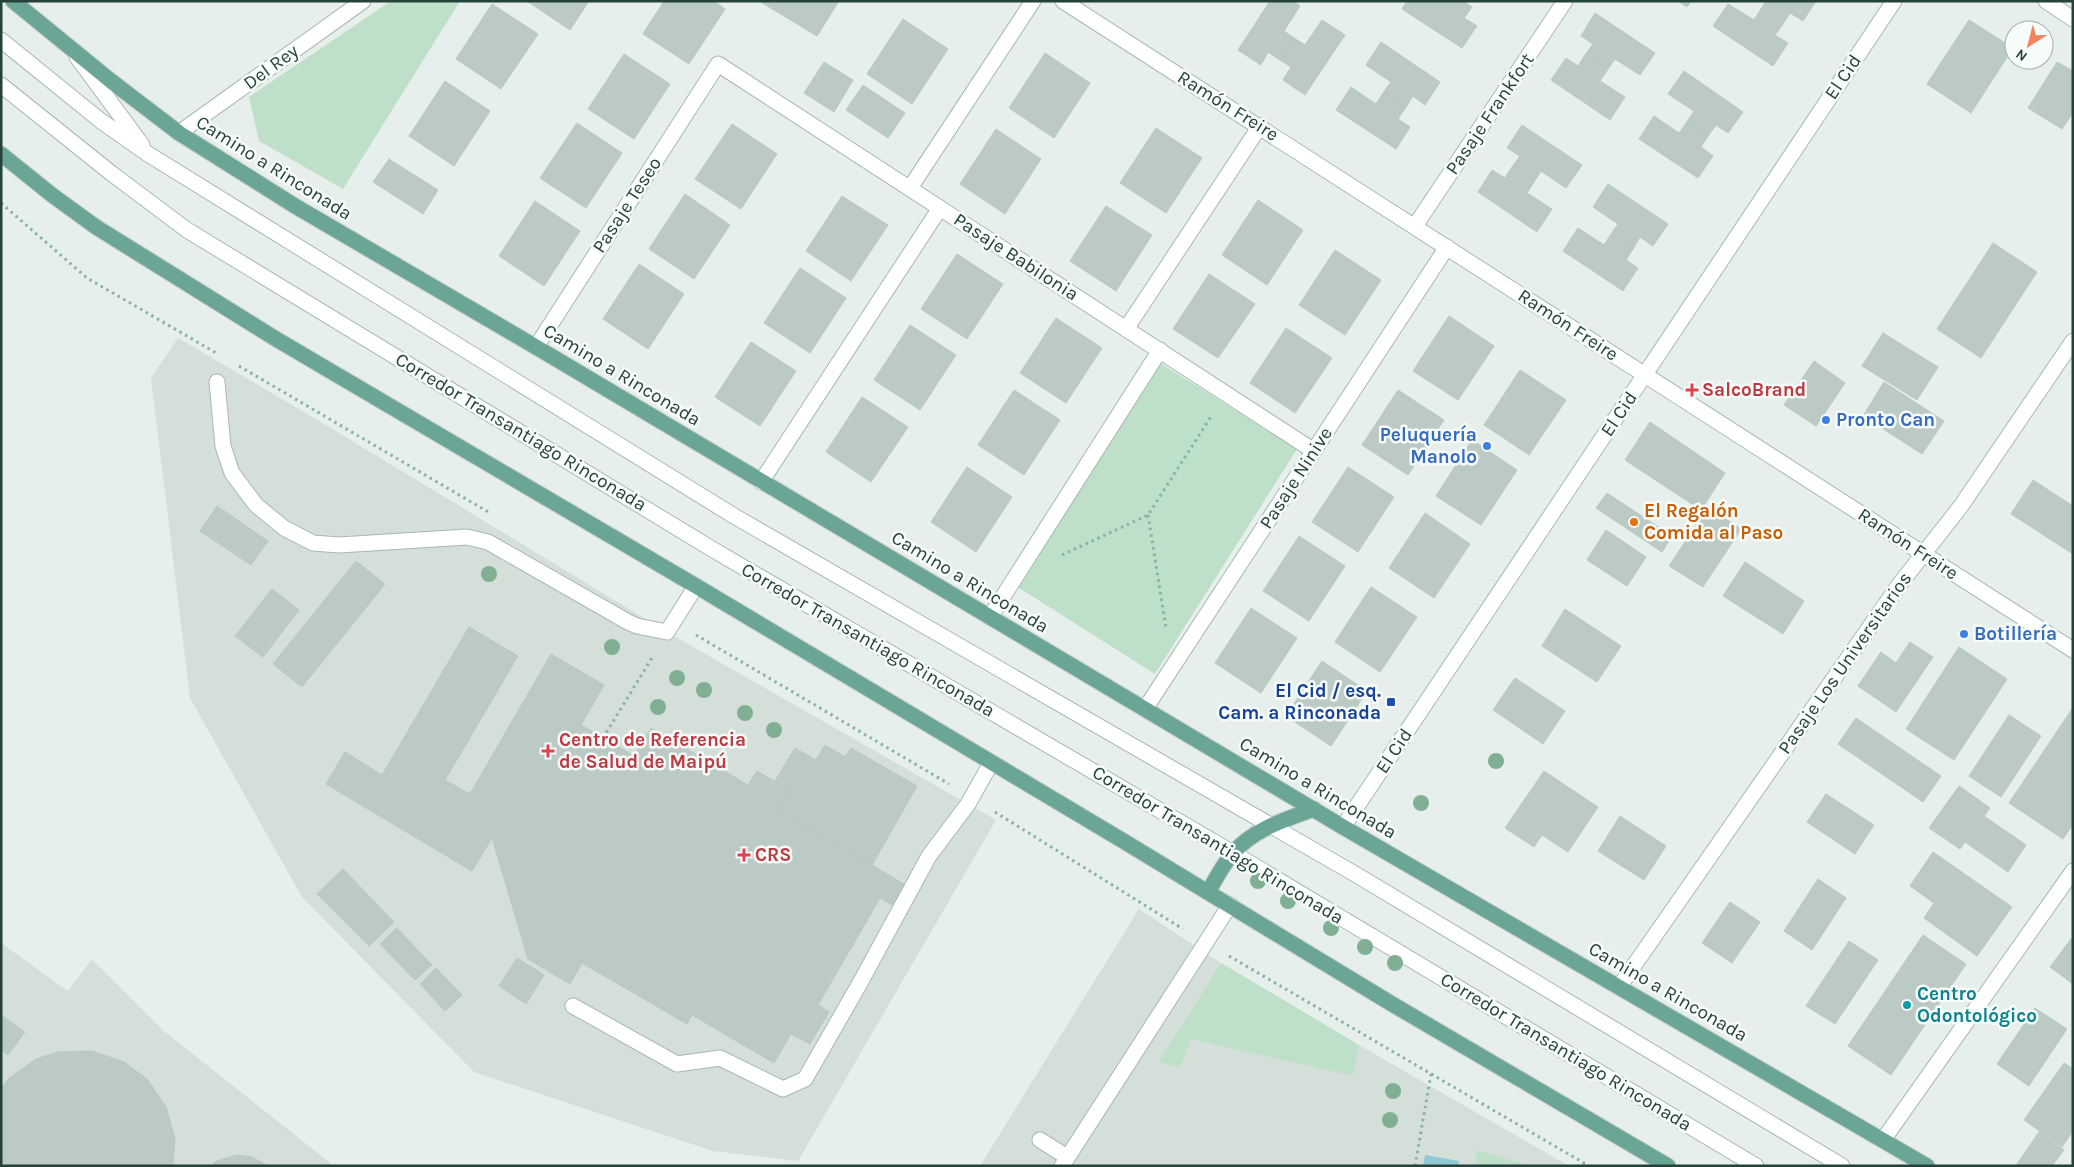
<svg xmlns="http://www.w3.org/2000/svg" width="2074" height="1167" font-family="Karla,sans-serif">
  <rect width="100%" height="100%" fill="#e6efeb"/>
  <!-- built -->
  <g fill="#d4dfda">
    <polygon points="178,338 326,425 667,632 996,820 798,1161 713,1151 474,1072 302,897 190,698 151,378"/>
    <polygon points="1139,909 1221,963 1359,1045 1569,1166 980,1166"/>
    <polygon points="1,943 68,991 92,959 164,1031 334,1166 1,1166"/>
  </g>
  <!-- green -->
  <g fill="#bfe0c8">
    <polygon points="391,1 460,1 343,189 259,141 249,97"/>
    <polygon points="1149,356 1297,449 1155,674 1008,581"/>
    <polygon points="1221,963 1359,1045 1353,1076 1191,1039 1180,1067 1159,1062"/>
    <polygon points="1477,1150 1530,1166 1475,1166"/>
  </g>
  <!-- water -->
  <polygon fill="#8ec9d4" points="1425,1155 1459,1161 1458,1166 1423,1166"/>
  <!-- building -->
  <g fill="#bbcac4" stroke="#b8c9c2">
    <polygon points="527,1 589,1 570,30"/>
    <polygon points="664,1 714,1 725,9 689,64 643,34"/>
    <polygon points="759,1 839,1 817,36"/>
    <polygon points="1270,1 1293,1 1300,6 1284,31 1294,38 1280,60 1268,52 1261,65 1238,50"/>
    <polygon points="1407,1 1440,1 1443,3 1444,1 1463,1 1472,7 1464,18 1477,26 1462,48 1402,9"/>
    <polygon points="1678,1 1691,1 1687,7"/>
    <polygon points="1766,1 1816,1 1803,21 1790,13 1783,24 1761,9"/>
    <polygon points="492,4 538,34 501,89 456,59"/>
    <polygon points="1728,4 1754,20 1761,9 1783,24 1775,35 1788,43 1773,66 1713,26"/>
    <polygon points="1595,13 1655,53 1640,75 1615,59 1608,69 1585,55 1593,44 1581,36"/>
    <polygon points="903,19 948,49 912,104 867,74"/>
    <polygon points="1322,20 1345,35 1305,95 1283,80 1291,67 1280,60 1294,38 1305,45"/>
    <polygon points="1969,20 2013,48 1971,113 1927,84"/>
    <polygon points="1381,42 1440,82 1425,105 1413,96 1406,107 1383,93 1391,82 1366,65"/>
    <polygon points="1045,53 1090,83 1054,138 1009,108"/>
    <polygon points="624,54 670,84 634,139 588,109"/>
    <polygon points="1585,55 1608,69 1600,81 1625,97 1610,120 1551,80 1566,58 1578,66"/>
    <polygon points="824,62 853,80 834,112 804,93"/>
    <polygon points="2057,62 2073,71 2073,112 2062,129 2028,108"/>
    <polygon points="1684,71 1743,112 1728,133 1716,125 1708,136 1687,122 1694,111 1668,94"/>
    <polygon points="445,81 490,111 454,166 409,136"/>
    <polygon points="863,85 905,113 888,138 846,110"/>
    <polygon points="1351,87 1376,104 1383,93 1406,107 1398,119 1410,127 1396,149 1336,110"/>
    <polygon points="1654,116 1679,133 1687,122 1708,136 1701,147 1713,156 1698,178 1639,139"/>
    <polygon points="577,123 622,153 586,208 540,178"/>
    <polygon points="732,124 777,154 741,209 695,179"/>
    <polygon points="1522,125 1582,165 1566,188 1541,171 1534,182 1512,167 1520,156 1507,148"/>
    <polygon points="1156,128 1202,158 1166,213 1120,183"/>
    <polygon points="996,129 1041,159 1005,214 960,184"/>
    <polygon points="389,159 438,190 423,214 373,182"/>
    <polygon points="1512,167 1534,182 1527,193 1552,209 1537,232 1478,192 1492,170 1505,178"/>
    <polygon points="1608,184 1668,224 1653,246 1640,237 1633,249 1611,234 1618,224 1593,207"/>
    <polygon points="685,194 730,225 694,279 649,249"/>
    <polygon points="842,196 888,225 851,281 806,251"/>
    <polygon points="1258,200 1303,230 1267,285 1222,255"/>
    <polygon points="535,201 580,231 544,286 499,256"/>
    <polygon points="1106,206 1152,235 1116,291 1070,261"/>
    <polygon points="1578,228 1604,245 1611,234 1633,249 1626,260 1638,268 1623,291 1563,251"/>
    <polygon points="1993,243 2037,272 1981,358 1937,329"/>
    <polygon points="1335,250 1381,280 1345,335 1299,305"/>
    <polygon points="957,254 1003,284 967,339 921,309"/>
    <polygon points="639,264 684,294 648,349 603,319"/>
    <polygon points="800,268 846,298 810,353 764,323"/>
    <polygon points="1209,274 1255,304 1218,358 1173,329"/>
    <polygon points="1449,316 1494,346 1458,400 1413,371"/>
    <polygon points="1056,318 1102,348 1066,403 1020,373"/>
    <polygon points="910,325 956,355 920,410 874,380"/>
    <polygon points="1286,328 1332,358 1295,413 1250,383"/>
    <polygon points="1883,333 1938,367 1917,400 1862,366"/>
    <polygon points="751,342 796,371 760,426 715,397"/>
    <polygon points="1814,361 1845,383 1816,426 1784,405"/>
    <polygon points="1520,370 1566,400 1529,455 1484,425"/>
    <polygon points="1884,382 1944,421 1922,454 1863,416"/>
    <polygon points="1014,390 1060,420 1024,475 978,445"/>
    <polygon points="1398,390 1444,420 1408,475 1362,445"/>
    <polygon points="862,397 908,427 871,482 826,452"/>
    <polygon points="1650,422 1725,473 1701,510 1625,460"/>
    <polygon points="1472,440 1517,470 1481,525 1436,496"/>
    <polygon points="967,467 1012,497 976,552 931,522"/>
    <polygon points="1348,467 1394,497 1358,552 1312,522"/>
    <polygon points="2033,480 2073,506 2073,554 2011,514"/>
    <polygon points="1607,493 1672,536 1662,552 1596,508"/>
    <polygon points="217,506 268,541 251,565 200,531"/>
    <polygon points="1708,507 1741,529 1703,587 1669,566"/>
    <polygon points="1425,513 1470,544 1434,598 1389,568"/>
    <polygon points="1606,530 1646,557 1627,586 1587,560"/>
    <polygon points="1299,536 1345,566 1309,621 1263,591"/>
    <polygon points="356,561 385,584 302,687 273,664"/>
    <polygon points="1745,562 1804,601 1783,634 1723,596"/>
    <polygon points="1371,587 1417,617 1380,672 1335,642"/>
    <polygon points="272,589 299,610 263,657 235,636"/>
    <polygon points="1251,608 1297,638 1261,693 1215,663"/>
    <polygon points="1565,609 1621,646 1597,682 1542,646"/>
    <polygon points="469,627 518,656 445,780 470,794 551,654 604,685 581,725 634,756 651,728 748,785 757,771 790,790 777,810 904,884 892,905 880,898 818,1005 829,1012 810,1044 791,1034 774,1063 692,1015 687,1024 582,963 570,984 528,959 492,838 472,871 326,784 345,752 382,775"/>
    <polygon points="1910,642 1933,657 1896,712 1858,686 1881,652 1896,663"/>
    <polygon points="1959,647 2007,679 1954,760 1906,729"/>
    <polygon points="1322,661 1367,691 1331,746 1286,716"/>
    <polygon points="1515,678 1565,711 1543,744 1493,710"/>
    <polygon points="2072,709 2073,824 2063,839 2009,803"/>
    <polygon points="2009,715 2041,736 2001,797 1969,776"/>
    <polygon points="1856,718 1941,776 1923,802 1838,744"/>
    <polygon points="825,745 845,757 851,748 917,786 872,865 777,810 790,790 775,781 795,748 816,760"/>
    <polygon points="1544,771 1598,807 1568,852 1542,835 1534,847 1505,828"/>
    <polygon points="1959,786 1990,808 1984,816 2026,845 2008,872 1965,842 1960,849 1929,828"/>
    <polygon points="1826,794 1874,825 1855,854 1807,822"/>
    <polygon points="1620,816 1666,846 1644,880 1598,851"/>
    <polygon points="1933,852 2012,907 1977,956 1924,918 1934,903 1910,886"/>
    <polygon points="343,869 394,922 369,946 317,894"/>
    <polygon points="1818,879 1846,898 1812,950 1784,931"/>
    <polygon points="1730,902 1760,922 1732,963 1702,943"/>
    <polygon points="397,928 432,965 415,980 380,944"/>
    <polygon points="1923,935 1966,964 1891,1075 1848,1046"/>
    <polygon points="2071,939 2073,940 2073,984 2050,967"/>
    <polygon points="1849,941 1878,960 1835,1024 1806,1006"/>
    <polygon points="517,958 544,975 526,1004 499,986"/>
    <polygon points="436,968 462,995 445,1011 420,984"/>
    <polygon points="2035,1008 2067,1029 2029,1086 1997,1064"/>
    <polygon points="1,1015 25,1032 8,1055 1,1050"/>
    <polygon points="92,1051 124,1062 147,1079 166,1107 175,1139 173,1166 1,1166 1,1089 8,1079 36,1059 58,1052"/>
    <polygon points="2064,1063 2073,1069 2073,1131 2062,1147 2024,1120"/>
    <polygon points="2039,1132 2064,1150 2052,1166 2020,1166 2017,1164"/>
    <polygon points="237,1155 252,1157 268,1166 211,1166 216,1161"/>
  </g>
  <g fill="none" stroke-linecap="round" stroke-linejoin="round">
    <!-- lane casing -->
    <g stroke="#a8b8b2" stroke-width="17">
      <g id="lane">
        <polyline points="1,40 101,121 148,154 734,516 1355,874 1842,1166"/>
        <polyline points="77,57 142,145"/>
        <polyline points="1,85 111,173 187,230 712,549 1233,853 1756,1166"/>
        <polyline points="217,382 223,446 232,473 256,505 284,528 313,543 339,545 467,537 488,542 628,622 637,626 667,632 696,586"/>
        <polyline points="573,1006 677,1064 720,1058 783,1089 805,1079 860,983 929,856 968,804 991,763"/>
        <polyline points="1040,1140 1067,1157"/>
        <polyline points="1062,1166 1230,905"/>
      </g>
    </g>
    <!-- street casing -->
    <g stroke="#a8b8b2" stroke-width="17">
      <g id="street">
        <polyline points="1063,1 2073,650"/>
        <polyline points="2046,1 2073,19"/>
        <polyline points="179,133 363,1"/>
        <polyline points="910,188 1033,1"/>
        <polyline points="1415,226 1565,1"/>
        <polyline points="1126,329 1260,126"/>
        <polyline points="536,347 718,64 1314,451"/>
        <polyline points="761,482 940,208"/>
        <polyline points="990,617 1160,350"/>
        <polyline points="1145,709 1447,247"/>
        <polyline points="1619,987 1899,585 1961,506 2073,341"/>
        <polyline points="1883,1140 2073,871"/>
      </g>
    </g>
    <!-- secondary casing -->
    <g stroke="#a4bbb3" stroke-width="17">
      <polyline id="secondary" points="1343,827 1894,1"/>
    </g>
    <!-- primary casing -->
    <g stroke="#c2cac8" stroke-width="17">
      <g id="primary">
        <polyline points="13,1 111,81 179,133 295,206 536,347 1343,827 1927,1166"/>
        <polyline points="1,154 52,195 96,227 276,339 696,586 1125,842 1392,1004 1668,1166"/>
        <path d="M1208,892c8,-13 15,-28 25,-39 21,-24 51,-33 81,-44"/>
      </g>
    </g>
    <!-- path -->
    <g stroke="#86b3a5" stroke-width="3" stroke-dasharray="2.5 4" stroke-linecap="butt">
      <polyline points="1,203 87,278 218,354"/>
      <polyline points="239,366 490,513"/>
      <polyline points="1148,515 1166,628"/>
      <polyline points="1062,555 1148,515 1212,415"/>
      <polyline points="696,635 949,784"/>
      <polyline points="603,738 653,656"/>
      <polyline points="995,812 1183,929"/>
      <polyline points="1229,956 1589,1166"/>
      <polyline points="1415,1166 1431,1074"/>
    </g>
    <!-- lane -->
    <use href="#lane" stroke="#fff" stroke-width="15"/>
    <!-- street -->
    <use href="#street" stroke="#fff" stroke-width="15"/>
    <!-- secondary -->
    <use href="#secondary" stroke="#fff" stroke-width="15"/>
    <!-- primary -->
    <use href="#primary" stroke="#6aa596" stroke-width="15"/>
  </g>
  <!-- trees -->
  <g fill="#80af93">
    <circle cx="489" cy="574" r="8"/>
    <circle cx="612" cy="647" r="8"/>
    <circle cx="677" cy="678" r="8"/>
    <circle cx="704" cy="690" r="8"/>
    <circle cx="658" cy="707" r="8"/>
    <circle cx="745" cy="713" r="8"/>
    <circle cx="774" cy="730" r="8"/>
    <circle cx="1496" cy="761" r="8"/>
    <circle cx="1421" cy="803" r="8"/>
    <circle cx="1258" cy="881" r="8"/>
    <circle cx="1288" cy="901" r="8"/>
    <circle cx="1331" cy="928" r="8"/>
    <circle cx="1365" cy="947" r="8"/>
    <circle cx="1395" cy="963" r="8"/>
    <circle cx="1393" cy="1091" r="8"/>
    <circle cx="1390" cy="1120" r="8"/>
  </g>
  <!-- markers -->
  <g fill="#e0444e" stroke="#f7fbf9" stroke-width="2">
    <path d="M1689.5 382.5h5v5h5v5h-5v5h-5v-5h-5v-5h5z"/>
    <path d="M545.5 743.5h5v5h5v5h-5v5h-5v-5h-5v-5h5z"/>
    <path d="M741.5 847.5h5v5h5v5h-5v5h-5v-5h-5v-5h5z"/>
  </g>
  <g fill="#3f7fe0" stroke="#f7fbf9" stroke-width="2">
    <circle cx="1826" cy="420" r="5"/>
    <circle cx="1487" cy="446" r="5"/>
    <circle cx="1964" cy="634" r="5"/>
  </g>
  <circle fill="#e8710a" stroke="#f7fbf9" stroke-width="2" cx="1634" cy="522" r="5"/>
  <rect fill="#1a4fb4" stroke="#f7fbf9" stroke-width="2" x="1386" y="697" width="10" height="10" rx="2.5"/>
  <circle fill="#0f9aa8" stroke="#f7fbf9" stroke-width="2" cx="1907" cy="1005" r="5"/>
  <g text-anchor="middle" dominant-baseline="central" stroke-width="5" stroke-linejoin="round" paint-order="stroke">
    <!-- street labels -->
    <g font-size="19" fill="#24423a" stroke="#f7fbf9">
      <text transform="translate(271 67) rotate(-36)">Del Rey</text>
      <text transform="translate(1843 77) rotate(-56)">El Cid</text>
      <text transform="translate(1228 106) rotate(32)">Ramón Freire</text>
      <text transform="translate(1490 114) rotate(-56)">Pasaje Frankfort</text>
      <text transform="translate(274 168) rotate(32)">Camino a Rinconada</text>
      <text transform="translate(627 205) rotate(-57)">Pasaje Teseo</text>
      <text transform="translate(1016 257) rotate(33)">Pasaje Babilonia</text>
      <text transform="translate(1568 325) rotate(33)">Ramón Freire</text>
      <text transform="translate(622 375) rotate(31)">Camino a Rinconada</text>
      <text transform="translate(1619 414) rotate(-56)">El Cid</text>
      <text transform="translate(521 432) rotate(31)">Corredor Transantiago Rinconada</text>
      <text transform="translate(1296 478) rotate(-57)">Pasaje Ninive</text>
      <text transform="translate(1908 544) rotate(33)">Ramón Freire</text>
      <text transform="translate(970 582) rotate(31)">Camino a Rinconada</text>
      <text transform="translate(868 640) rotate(30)">Corredor Transantiago Rinconada</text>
      <text transform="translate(1845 663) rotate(-55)">Pasaje Los Universitarios</text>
      <text transform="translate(1394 751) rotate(-56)">El Cid</text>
      <text transform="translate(1318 788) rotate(31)">Camino a Rinconada</text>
      <text transform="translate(1218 845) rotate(31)">Corredor Transantiago Rinconada</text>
      <text transform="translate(1668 992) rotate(30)">Camino a Rinconada</text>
      <text transform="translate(1566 1052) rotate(31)">Corredor Transantiago Rinconada</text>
    </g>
    <!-- health labels -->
    <g font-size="19" font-weight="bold" fill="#be3a42" stroke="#f7fbf9" text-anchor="start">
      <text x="1702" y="390">SalcoBrand</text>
      <text x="559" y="740">Centro de Referencia<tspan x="559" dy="22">de Salud de Maipú</tspan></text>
      <text x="755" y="855">CRS</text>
    </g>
    <!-- shop labels -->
    <g font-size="19" font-weight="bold" fill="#366cbe" stroke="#f7fbf9" text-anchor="start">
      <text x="1836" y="420">Pronto Can</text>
      <text x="1477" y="435" text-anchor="end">Peluquería<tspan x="1477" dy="22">Manolo</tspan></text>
      <text x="1974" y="634">Botillería</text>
    </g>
    <!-- food labels -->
    <g font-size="19" font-weight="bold" fill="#c56008" stroke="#f7fbf9" text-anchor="start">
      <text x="1644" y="511">El Regalón<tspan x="1644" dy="22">Comida al Paso</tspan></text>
    </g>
    <!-- transit labels -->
    <g font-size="19" font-weight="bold" fill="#164399" stroke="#f7fbf9" text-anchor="end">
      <text x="1381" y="691">El Cid / esq.<tspan x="1381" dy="22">Cam. a Rinconada</tspan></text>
    </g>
    <!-- culture labels -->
    <g font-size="19" font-weight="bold" fill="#0d838f" stroke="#f7fbf9" text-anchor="start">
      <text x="1917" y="994">Centro<tspan x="1917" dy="22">Odontológico</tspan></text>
    </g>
  </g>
  <!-- border -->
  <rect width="2074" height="1167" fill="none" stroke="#24423a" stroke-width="5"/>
  <!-- north arrow -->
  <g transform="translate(2029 45) rotate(216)"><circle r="24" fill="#f7fbf9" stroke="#a3b1ad"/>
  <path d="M0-4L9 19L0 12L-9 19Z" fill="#f4845f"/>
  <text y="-8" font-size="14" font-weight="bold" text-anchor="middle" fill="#24423a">N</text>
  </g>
</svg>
